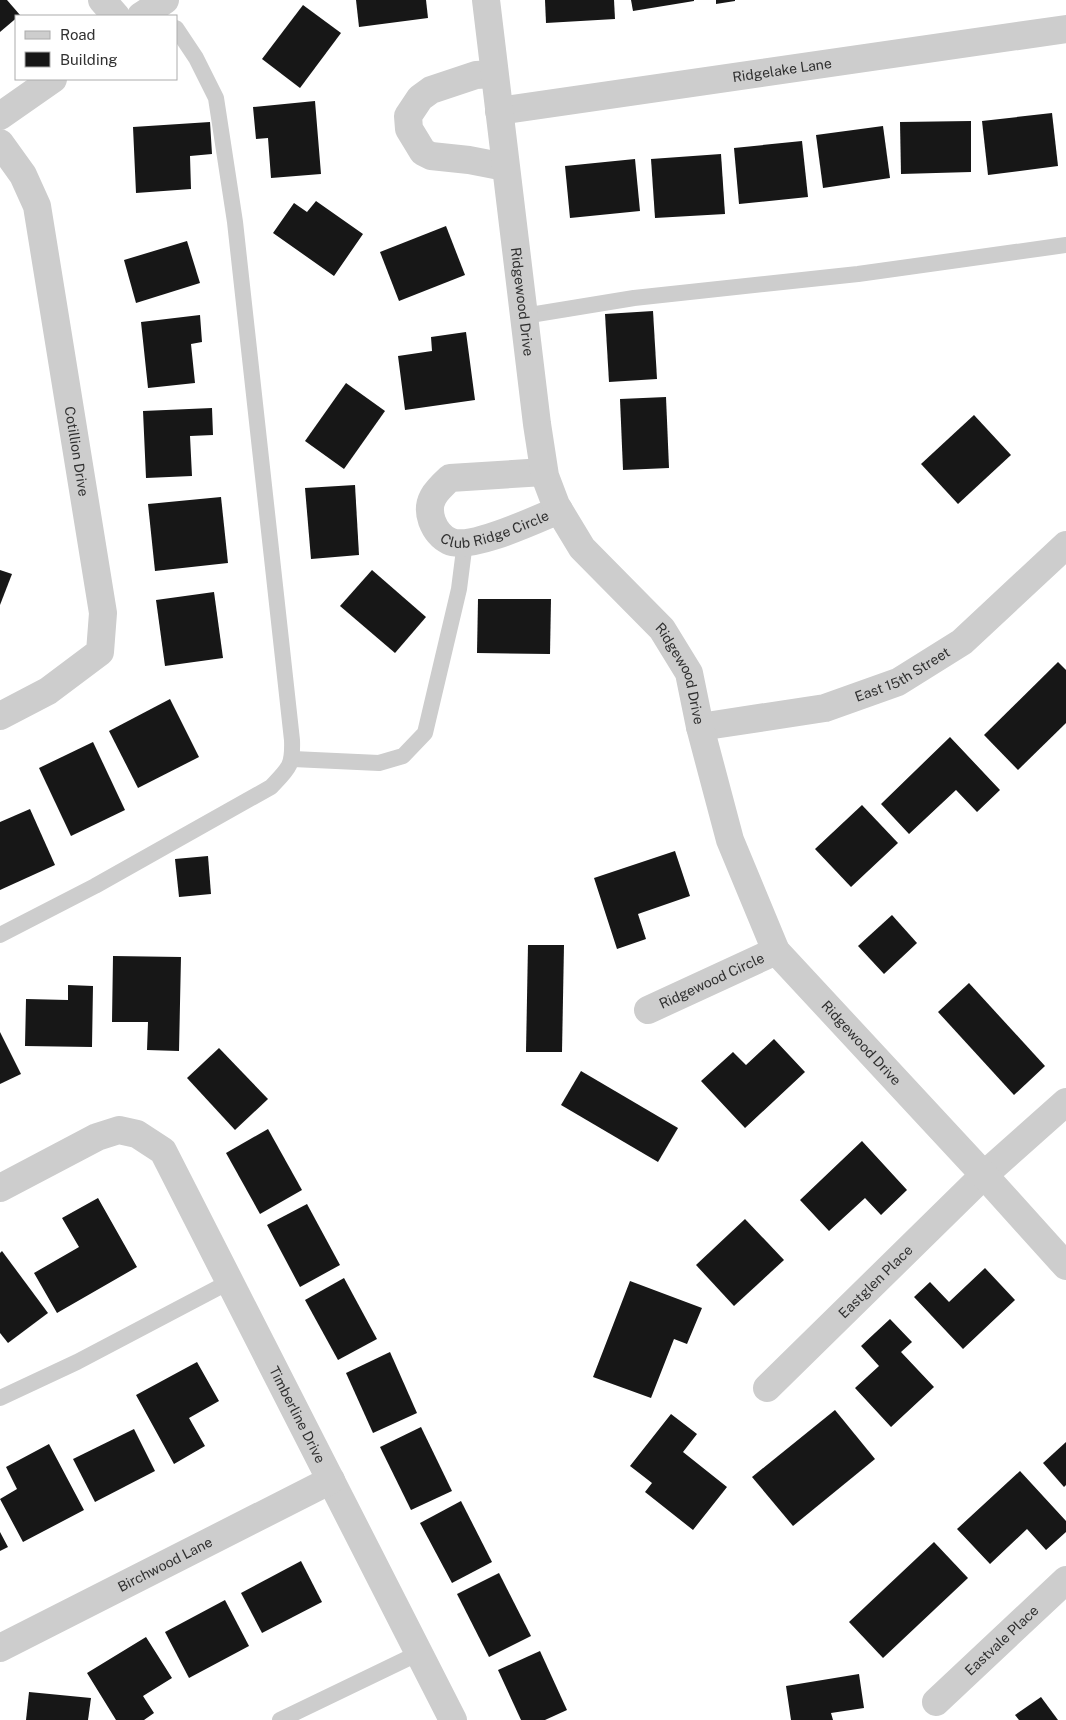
<svg xmlns="http://www.w3.org/2000/svg" width="1066" height="1720" font-family="'Public Sans',sans-serif">
  <rect width="100%" height="100%" fill="#fff"/>
  <!-- building -->
  <g fill="#171717">
    <polygon points="0,0 7,0 20,15 0,32"/>
    <polygon points="356,0 426,0 428,18 359,27"/>
    <polygon points="545,0 614,0 615,19 546,23"/>
    <polygon points="631,0 694,0 694,1 633,11"/>
    <polygon points="716,0 735,0 735,1 716,4"/>
    <polygon points="303,5 341,33 300,88 262,59"/>
    <polygon points="315,101 321,174 271,178 268,138 256,139 253,107"/>
    <polygon points="1052,113 1058,166 988,175 982,121"/>
    <polygon points="971,121 971,172 901,174 900,122"/>
    <polygon points="210,122 212,154 190,156 191,189 136,193 133,127"/>
    <polygon points="883,126 890,178 823,188 816,135"/>
    <polygon points="802,141 808,197 739,204 734,148"/>
    <polygon points="721,154 725,214 655,218 651,159"/>
    <polygon points="635,159 640,211 570,218 565,166"/>
    <polygon points="316,201 363,234 334,276 273,233 294,203 307,212"/>
    <polygon points="446,226 465,275 399,301 380,252"/>
    <polygon points="187,241 200,283 136,303 124,260"/>
    <polygon points="653,311 657,379 609,382 605,314"/>
    <polygon points="200,315 202,342 191,344 195,383 148,388 141,322"/>
    <polygon points="466,332 475,400 405,410 398,356 432,351 431,337"/>
    <polygon points="346,383 385,411 344,469 305,441"/>
    <polygon points="666,397 669,468 623,470 620,399"/>
    <polygon points="212,408 213,435 190,436 192,476 146,478 143,411"/>
    <polygon points="974,415 1011,455 958,504 921,464"/>
    <polygon points="355,485 359,555 311,559 305,488"/>
    <polygon points="221,497 228,563 155,571 148,504"/>
    <polygon points="0,570 12,574 0,605"/>
    <polygon points="372,570 426,617 395,653 340,606"/>
    <polygon points="214,592 223,658 165,666 156,600"/>
    <polygon points="478,599 551,599 550,654 477,653"/>
    <polygon points="1058,662 1066,670 1066,723 1018,770 984,735"/>
    <polygon points="170,699 199,757 138,788 109,731"/>
    <polygon points="950,737 1000,790 977,812 956,790 909,834 881,804"/>
    <polygon points="93,742 125,810 71,836 39,768"/>
    <polygon points="862,805 898,843 851,887 815,849"/>
    <polygon points="30,809 55,865 0,890 0,822"/>
    <polygon points="675,851 690,896 638,914 646,939 617,949 594,878"/>
    <polygon points="208,856 211,894 179,897 175,859"/>
    <polygon points="892,915 917,943 884,974 858,946"/>
    <polygon points="528,945 564,945 562,1052 526,1052"/>
    <polygon points="113,956 181,957 179,1051 147,1050 148,1022 112,1022"/>
    <polygon points="969,983 1045,1066 1014,1095 938,1012"/>
    <polygon points="68,985 93,986 92,1047 25,1046 26,999 68,1000"/>
    <polygon points="0,1032 21,1074 0,1084"/>
    <polygon points="774,1039 805,1072 745,1128 701,1081 733,1052 746,1065"/>
    <polygon points="219,1048 268,1099 235,1130 187,1078"/>
    <polygon points="581,1071 678,1128 658,1162 561,1105"/>
    <polygon points="268,1129 302,1190 260,1214 226,1153"/>
    <polygon points="862,1141 907,1190 881,1215 865,1198 829,1231 800,1200"/>
    <polygon points="98,1198 137,1267 57,1313 34,1273 79,1247 62,1218"/>
    <polygon points="307,1204 340,1265 300,1287 267,1225"/>
    <polygon points="745,1219 784,1260 734,1306 696,1265"/>
    <polygon points="2,1251 48,1313 8,1343 0,1333 0,1253"/>
    <polygon points="985,1268 1015,1300 963,1349 914,1297 930,1282 949,1302"/>
    <polygon points="344,1278 377,1339 338,1360 305,1300"/>
    <polygon points="630,1281 702,1308 687,1344 674,1339 651,1398 593,1377"/>
    <polygon points="890,1319 912,1342 901,1352 934,1387 891,1427 855,1388 879,1366 861,1346"/>
    <polygon points="390,1352 417,1413 373,1433 346,1373"/>
    <polygon points="197,1362 219,1401 189,1418 205,1446 174,1464 136,1395"/>
    <polygon points="835,1410 875,1459 793,1526 752,1477"/>
    <polygon points="671,1414 697,1434 683,1452 727,1487 693,1530 645,1492 652,1483 630,1466"/>
    <polygon points="421,1427 452,1491 411,1510 380,1447"/>
    <polygon points="134,1429 155,1471 95,1502 73,1459"/>
    <polygon points="1066,1442 1066,1485 1064,1487 1043,1463"/>
    <polygon points="49,1444 84,1510 23,1542 0,1499 17,1489 6,1467"/>
    <polygon points="1020,1471 1066,1521 1066,1532 1046,1550 1027,1529 990,1564 957,1529"/>
    <polygon points="461,1501 492,1562 452,1583 420,1523"/>
    <polygon points="0,1532 8,1547 0,1551"/>
    <polygon points="934,1542 968,1578 883,1658 849,1622"/>
    <polygon points="301,1561 322,1602 262,1633 241,1593"/>
    <polygon points="499,1573 531,1636 489,1657 457,1594"/>
    <polygon points="225,1600 249,1646 189,1678 165,1632"/>
    <polygon points="146,1637 172,1678 143,1696 154,1713 144,1720 116,1720 87,1673"/>
    <polygon points="540,1651 567,1710 545,1720 521,1720 498,1670"/>
    <polygon points="859,1674 864,1708 831,1713 833,1720 791,1720 786,1686"/>
    <polygon points="29,1692 91,1698 88,1720 26,1720"/>
    <polygon points="1041,1697 1058,1720 1019,1720 1015,1715"/>
  </g>
  <g fill="none" stroke-linecap="round" stroke-linejoin="round">
    <!-- service -->
    <g stroke="#cdcdcd" stroke-width="16">
      <polyline points="524,316 634,298 858,274 1066,245"/>
      <polyline points="293,759 379,763 403,756 425,733 459,589 465,542"/>
      <path d="M0,935l95,-49 176,-99c18,-19 22,-21 21,-47l-57,-518 -19,-124 -20,-40 -20,-30"/>
      <polyline points="0,1398 77,1362 229,1282"/>
      <polyline points="280,1720 419,1653"/>
    </g>
    <!-- minor -->
    <g stroke="#cdcdcd" stroke-width="28">
      <polyline points="102,0 116,16"/>
      <polyline points="141,16 165,0"/>
      <polyline points="494,74 476,75 431,90 420,98 408,116 409,129 423,152 431,156 469,160 505,167"/>
      <path id="s1" d="M499,111l567,-82"/>
      <polyline points="0,116 53,79"/>
      <path id="s2" d="M0,143l23,32 14,31 66,407 -3,39 -52,39 -48,25"/>
      <path id="s3" d="M544,472l-94,6c-14,13 -25,23 -18,43 3,8 9,16 17,20 21,10 88,-22 110,-31"/>
      <path id="s4" d="M700,727l125,-19 73,-26 64,-40 104,-97"/>
      <path id="s5" d="M648,1010l128,-59"/>
      <path id="s6" d="M0,1188l97,-51 22,-7 18,4 26,17 290,569"/>
      <path id="s7" d="M767,1388l217,-213 82,-73"/>
      <path id="s8" d="M0,1648l331,-168"/>
      <path id="s9" d="M936,1702l130,-122"/>
    </g>
    <!-- tertiary -->
    <path stroke="#cdcdcd" stroke-width="28" id="s10" d="M486,0l51,424 8,52 11,29 26,43 80,81 27,44 11,54 30,113 46,111 208,224 82,91"/>
  </g>
  <g text-anchor="middle" dominant-baseline="central" stroke-width="5" stroke-linejoin="round" paint-order="stroke">
    <!-- street labels -->
    <g font-size="14" fill="#303030" stroke="#fff">
      <text stroke="none"><textPath href="#s1" startOffset="286">Ridgelake Lane</textPath></text>
      <text stroke="none"><textPath href="#s10" startOffset="304">Ridgewood Drive</textPath></text>
      <text stroke="none"><textPath href="#s2" startOffset="322">Cotillion Drive</textPath></text>
      <text stroke="none"><textPath href="#s3" startOffset="219">Club Ridge Circle</textPath></text>
      <text stroke="none"><textPath href="#s4" startOffset="211">East 15th Street</textPath></text>
      <text stroke="none"><textPath href="#s10" startOffset="724">Ridgewood Drive</textPath></text>
      <text stroke="none"><textPath href="#s5" startOffset="70">Ridgewood Circle</textPath></text>
      <text stroke="none"><textPath href="#s10" startOffset="1144">Ridgewood Drive</textPath></text>
      <text stroke="none"><textPath href="#s7" startOffset="152">Eastglen Place</textPath></text>
      <text stroke="none"><textPath href="#s6" startOffset="478">Timberline Drive</textPath></text>
      <text stroke="none"><textPath href="#s8" startOffset="185">Birchwood Lane</textPath></text>
      <text stroke="none"><textPath href="#s9" startOffset="90">Eastvale Place</textPath></text>
    </g>
  </g>
  <!-- legend -->
  <rect x="15" y="15" width="162" height="65" fill="#ffffff" stroke="#acacac"/>
  <rect x="25" y="31" width="25" height="8" fill="#cdcdcd" stroke="#acacac"/>
  <text x="60" y="40" font-size="15" fill="#303030">Road</text>
  <rect x="25" y="52" width="25" height="15" fill="#171717" stroke="#acacac"/>
  <text x="60" y="65" font-size="15" fill="#303030">Building</text>
</svg>
